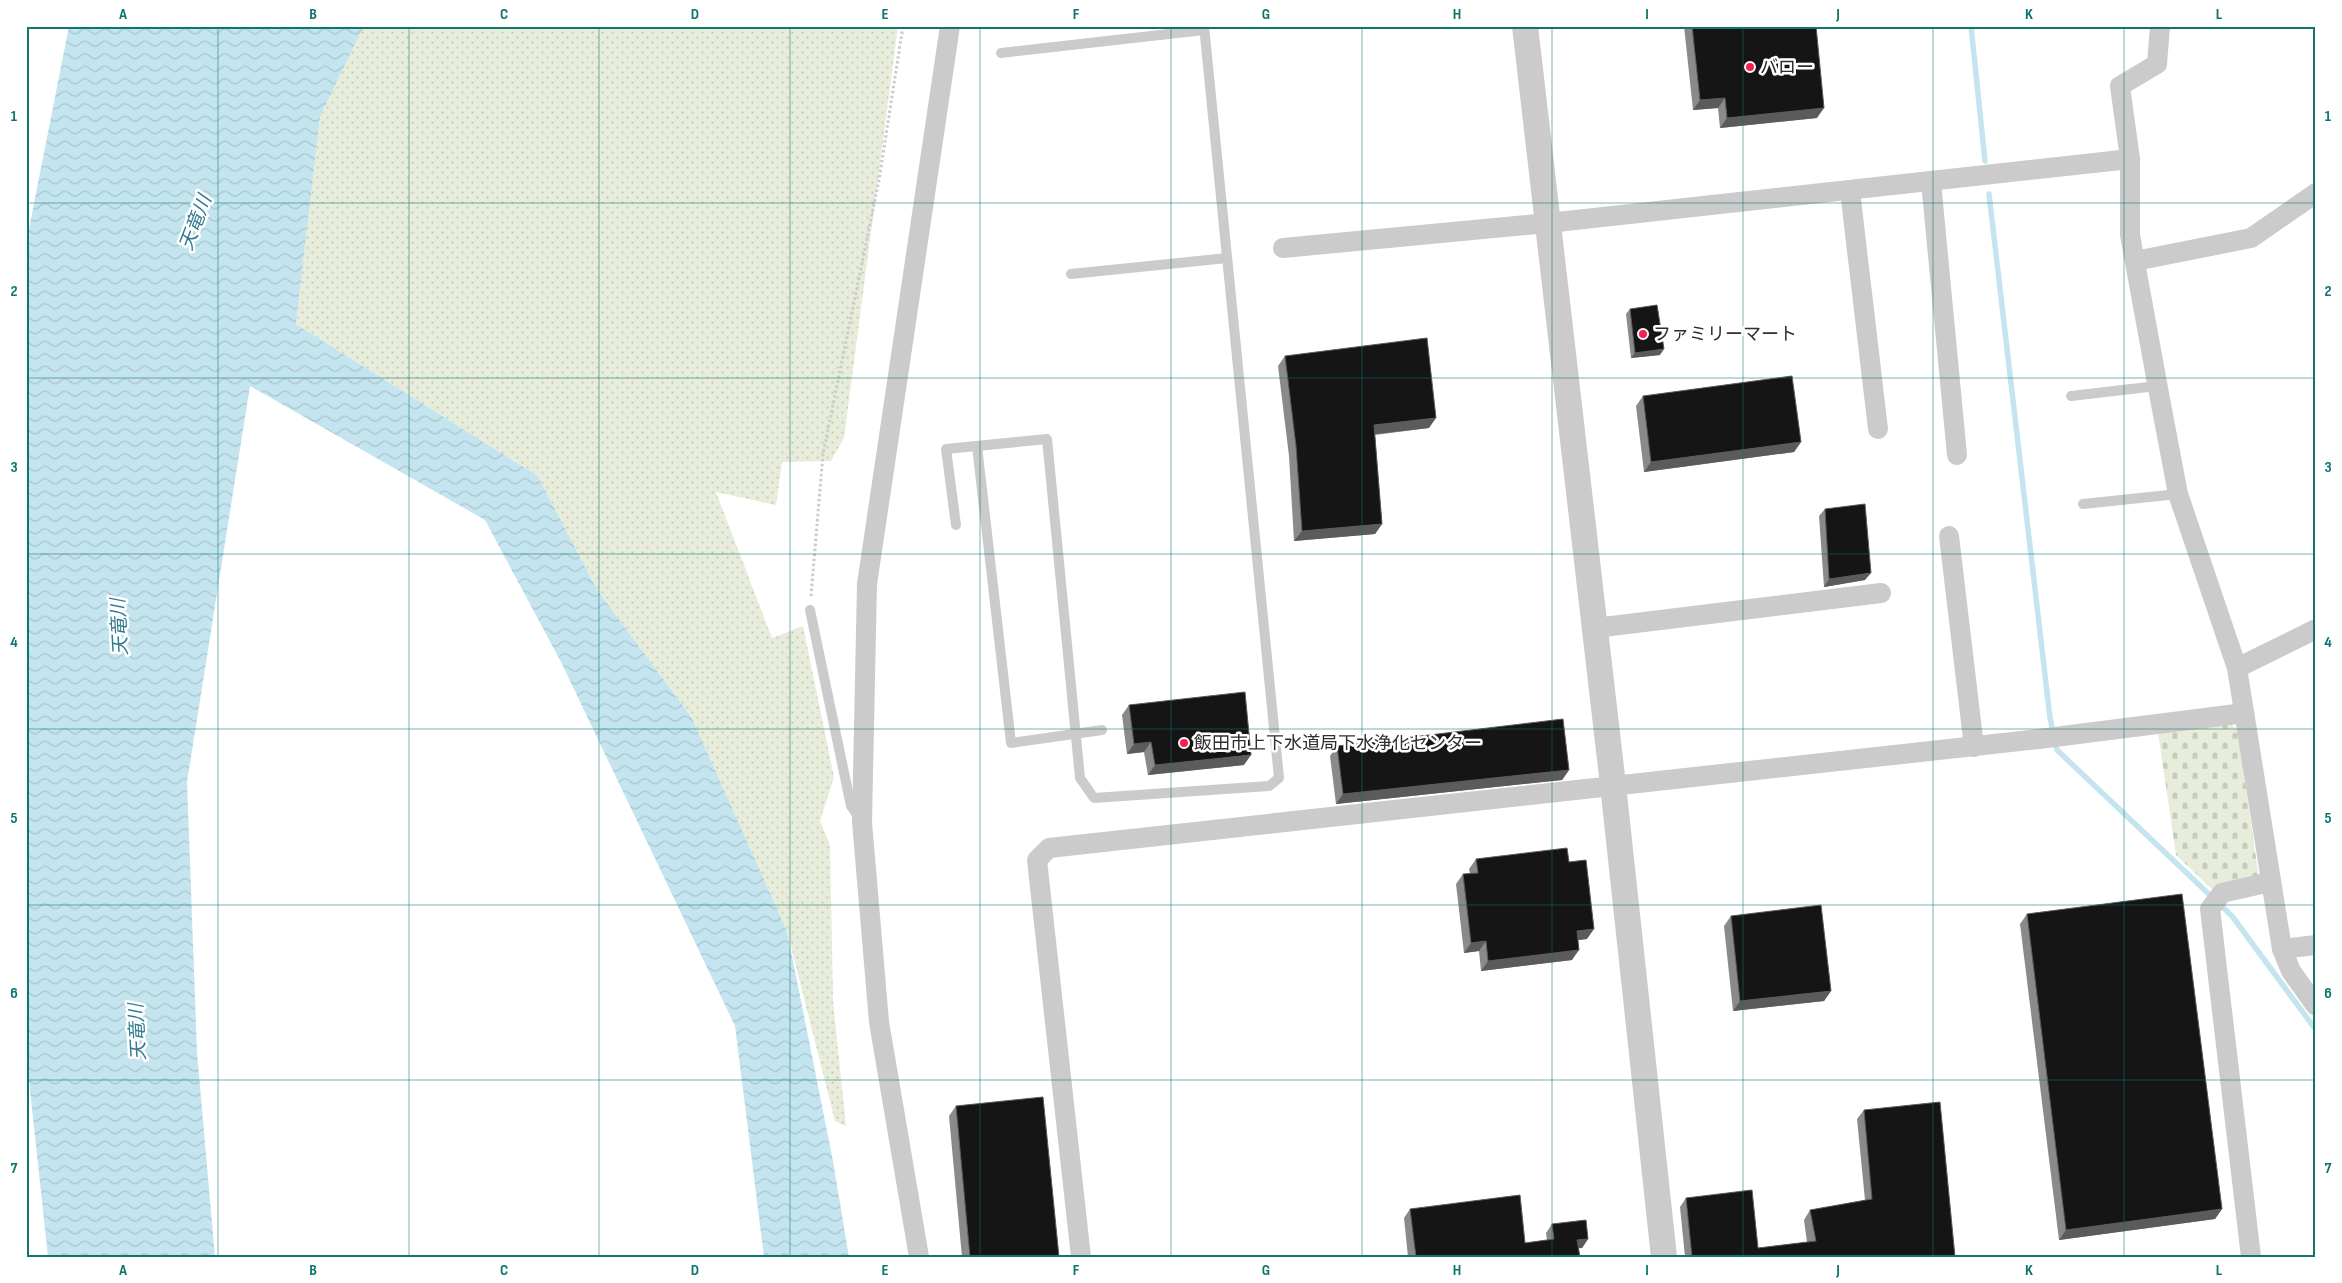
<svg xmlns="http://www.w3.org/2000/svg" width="2342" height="1283" font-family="'Sofia Sans Condensed','Noto Sans JP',sans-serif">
  <defs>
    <pattern id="grass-dots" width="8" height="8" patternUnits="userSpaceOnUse" patternTransform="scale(1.25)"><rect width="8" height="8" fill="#e7edda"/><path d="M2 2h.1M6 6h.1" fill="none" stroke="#c6ccbb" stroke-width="1.8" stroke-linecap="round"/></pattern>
    <pattern id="cemetery-stones" width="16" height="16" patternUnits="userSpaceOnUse" patternTransform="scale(1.25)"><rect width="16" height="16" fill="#e7edda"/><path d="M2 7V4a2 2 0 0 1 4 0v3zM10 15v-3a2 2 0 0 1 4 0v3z" fill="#c6ccbb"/></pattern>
    <pattern id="water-waves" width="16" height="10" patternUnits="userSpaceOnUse" patternTransform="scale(1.25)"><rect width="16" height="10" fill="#c4e5ef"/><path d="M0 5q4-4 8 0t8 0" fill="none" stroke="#a9c5cd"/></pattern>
  </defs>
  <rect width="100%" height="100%" fill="#fff"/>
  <!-- grass -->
  <polygon fill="url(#grass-dots)" points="364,26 898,26 844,438 831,461 782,462 776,505 716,492 772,638 803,626 834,777 820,821 830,845 833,1001 846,1126 835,1121 787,931 692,718 596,588 538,476 296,324 320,117"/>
  <!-- cemetery -->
  <polygon fill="url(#cemetery-stones)" points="2230,723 2238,730 2259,879 2213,890 2176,855 2158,732"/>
  <!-- water -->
  <polygon fill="url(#water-waves)" points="69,26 364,26 320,117 296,324 538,476 596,588 692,718 787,931 833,1161 849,1257 764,1257 735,1026 561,662 485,520 250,386 187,782 197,1052 215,1257 48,1257 26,1053 26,244"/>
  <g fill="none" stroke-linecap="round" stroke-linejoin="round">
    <!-- stream -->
    <g stroke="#c4e5ef" stroke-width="5.5">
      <polyline points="1971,26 1985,161"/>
      <polyline points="1989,194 2050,718 2057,750 2232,916 2316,1030"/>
    </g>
    <!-- path -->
    <polyline stroke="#cbcbcb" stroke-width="3" stroke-dasharray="2.5 2.5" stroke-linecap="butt" points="811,596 823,454 879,180 903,26"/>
    <!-- service -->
    <g stroke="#cbcbcb" stroke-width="10">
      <polyline points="1001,53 1204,30"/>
      <polyline points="1071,274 1227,258"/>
      <polyline points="2071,396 2157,386"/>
      <polyline points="977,446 1011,743 1102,730"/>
      <polyline points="2083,504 2178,494"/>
      <polyline points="956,525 946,449 1047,439 1080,778 1094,798 1269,786 1279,778 1204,26"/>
      <polyline points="810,610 851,806 860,819"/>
    </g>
    <!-- minor -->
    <g stroke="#cbcbcb" stroke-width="20">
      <polyline points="2160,26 2157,64 2120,86 2130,159 2130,235 2160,399 2178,494 2237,668 2282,949 2291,971 2316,1006"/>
      <polyline points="1931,182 1957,455"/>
      <polyline points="1850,191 1878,429"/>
      <polyline points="1283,248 1548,223 2130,159"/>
      <polyline points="2135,261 2251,238 2316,193"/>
      <polyline points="1949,536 1974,747"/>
      <polyline points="1595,628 1881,593"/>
      <polyline points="2237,668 2316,629"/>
      <polyline points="2282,949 2316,945"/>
      <polyline points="919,1257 879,1022 862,822 867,584 950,26"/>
      <polyline points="1081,1257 1037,860 1049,848 2039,739 2244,713"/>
      <polyline points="2251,1257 2210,909 2222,893 2270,882"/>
    </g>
    <!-- tertiary -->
    <polyline stroke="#cbcbcb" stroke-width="26" points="1525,26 1613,785 1664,1257"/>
  </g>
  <!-- wall -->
  <g fill="#8a8a8a">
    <polygon points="1684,26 1816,26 1817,118 1720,128 1718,108 1693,110"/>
    <polygon points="1630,309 1660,355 1631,358 1626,314"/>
    <polygon points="1285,356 1429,428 1375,435 1382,524 1375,534 1294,541 1289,456 1278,366"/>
    <polygon points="1643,396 1801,442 1794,452 1644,472 1636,406"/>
    <polygon points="1825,509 1865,580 1824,587 1819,516"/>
    <polygon points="1129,705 1244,765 1148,775 1144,752 1127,754 1122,715"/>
    <polygon points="1337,746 1569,770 1562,780 1336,804 1330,756"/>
    <polygon points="1476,859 1569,862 1587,939 1578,940 1572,960 1481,971 1479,951 1464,953 1456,884 1463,874 1470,874 1469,869"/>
    <polygon points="2027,914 2222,1209 2215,1219 2059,1240 2020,924"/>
    <polygon points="1731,916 1831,991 1824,1001 1733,1011 1724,926"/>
    <polygon points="956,1106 1059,1257 962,1257 949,1116"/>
    <polygon points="1864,1110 1955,1257 1685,1257 1680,1207 1686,1198 1758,1248 1807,1242 1804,1220 1810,1210 1865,1200 1857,1119"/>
    <polygon points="1410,1209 1525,1243 1547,1240 1546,1233 1552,1224 1588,1239 1582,1248 1578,1248 1580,1257 1408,1257 1404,1218"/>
  </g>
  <!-- shaded-wall -->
  <g fill="#5b5b5b">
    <polygon points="1725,98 1718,108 1693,110 1700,100"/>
    <polygon points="1824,108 1817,118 1720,128 1727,118"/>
    <polygon points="1664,349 1660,355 1631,358 1635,353"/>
    <polygon points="1436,418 1429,428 1367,435 1374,425"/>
    <polygon points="1801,442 1794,452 1644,472 1651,462"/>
    <polygon points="1382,524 1375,534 1294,541 1302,531"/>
    <polygon points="1871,573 1865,580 1824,587 1829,579"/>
    <polygon points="1151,742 1144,752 1127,754 1134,744"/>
    <polygon points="1251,755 1244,765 1148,775 1155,765"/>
    <polygon points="1569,770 1562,780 1336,804 1343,794"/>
    <polygon points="1594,929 1587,939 1570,941 1577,931"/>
    <polygon points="1486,941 1479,951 1464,953 1471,943"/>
    <polygon points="1579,950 1572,960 1481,971 1488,961"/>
    <polygon points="1831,991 1824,1001 1733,1011 1740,1001"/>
    <polygon points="2222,1209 2215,1219 2059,1240 2066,1230"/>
    <polygon points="1588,1239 1582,1248 1571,1249 1577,1240"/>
  </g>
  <!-- building -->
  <g fill="#151515" stroke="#5b5b5b">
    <polygon points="1692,26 1816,26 1824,108 1727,118 1725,98 1700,100"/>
    <polygon points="1657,305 1664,349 1635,353 1630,309"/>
    <polygon points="1427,338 1436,418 1374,425 1382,524 1302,531 1296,446 1285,356"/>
    <polygon points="1792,376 1801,442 1651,462 1643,396"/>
    <polygon points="1865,504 1871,573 1829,579 1825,509"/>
    <polygon points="1245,692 1251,755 1155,765 1151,742 1134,744 1129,705"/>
    <polygon points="1563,719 1569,770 1343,794 1337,746"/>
    <polygon points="1567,848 1569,862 1586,860 1594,929 1577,931 1579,950 1488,961 1486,941 1471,943 1463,874 1478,873 1476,859"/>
    <polygon points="2182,894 2222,1209 2066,1230 2027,914"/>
    <polygon points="1821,905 1831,991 1740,1001 1731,916"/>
    <polygon points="1043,1097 1059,1257 970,1257 956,1106"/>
    <polygon points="1940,1102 1955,1257 1692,1257 1686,1198 1752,1190 1758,1248 1816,1241 1810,1210 1872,1199 1864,1110"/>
    <polygon points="1520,1195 1525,1243 1554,1239 1552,1224 1586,1220 1588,1239 1577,1240 1580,1257 1416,1257 1410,1209"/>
  </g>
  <!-- grid -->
  <path fill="none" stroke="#0f766e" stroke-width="1" stroke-opacity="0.55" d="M218,26v1231M409,26v1231M599,26v1231M790,26v1231M980,26v1231M1171,26v1231M1362,26v1231M1552,26v1231M1743,26v1231M1933,26v1231M2124,26v1231M26,203h2290M26,378h2290M26,554h2290M26,729h2290M26,905h2290M26,1080h2290"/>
  <!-- markers -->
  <g fill="#f61f50" stroke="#fff" stroke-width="2">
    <circle cx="1750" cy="67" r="5"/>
    <circle cx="1643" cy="334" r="5"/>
    <circle cx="1184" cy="743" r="5"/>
  </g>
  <g text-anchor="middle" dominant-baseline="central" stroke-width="5" stroke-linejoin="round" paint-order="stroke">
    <!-- poi labels -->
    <g font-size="18" fill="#2e2e2e" stroke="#fff" text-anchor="start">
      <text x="1760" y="67">バロー</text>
      <text x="1653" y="334">ファミリーマート</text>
      <text x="1194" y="743">飯田市上下水道局下水浄化センター</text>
    </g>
    <!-- water labels -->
    <g font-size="19" font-style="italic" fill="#327a91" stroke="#fff">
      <text transform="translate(196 223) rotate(-69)">天竜川</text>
      <text transform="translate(120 627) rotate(-93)">天竜川</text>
      <text transform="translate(138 1032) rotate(-93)">天竜川</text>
    </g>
  </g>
  <!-- border -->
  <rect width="2342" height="1283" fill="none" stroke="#ffffff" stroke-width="55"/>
  <rect x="28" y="28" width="2286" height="1228" fill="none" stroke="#0f766e" stroke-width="2"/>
  <g font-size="16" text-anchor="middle" font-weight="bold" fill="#0f766e">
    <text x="123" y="19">A</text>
    <text x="313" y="19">B</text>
    <text x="504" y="19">C</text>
    <text x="695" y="19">D</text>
    <text x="885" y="19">E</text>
    <text x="1076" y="19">F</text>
    <text x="1266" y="19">G</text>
    <text x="1457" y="19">H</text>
    <text x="1647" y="19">I</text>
    <text x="1838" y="19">J</text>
    <text x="2029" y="19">K</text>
    <text x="2219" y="19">L</text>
    <text x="14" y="121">1</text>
    <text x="2328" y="121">1</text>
    <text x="14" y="296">2</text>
    <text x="2328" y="296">2</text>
    <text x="14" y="472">3</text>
    <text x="2328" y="472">3</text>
    <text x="14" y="647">4</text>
    <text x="2328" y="647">4</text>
    <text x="14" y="823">5</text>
    <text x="2328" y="823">5</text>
    <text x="14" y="998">6</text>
    <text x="2328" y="998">6</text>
    <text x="14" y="1173">7</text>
    <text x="2328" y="1173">7</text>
    <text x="123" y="1275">A</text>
    <text x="313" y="1275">B</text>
    <text x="504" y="1275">C</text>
    <text x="695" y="1275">D</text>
    <text x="885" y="1275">E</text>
    <text x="1076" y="1275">F</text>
    <text x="1266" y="1275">G</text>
    <text x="1457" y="1275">H</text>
    <text x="1647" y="1275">I</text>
    <text x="1838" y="1275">J</text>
    <text x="2029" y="1275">K</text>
    <text x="2219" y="1275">L</text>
  </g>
</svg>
